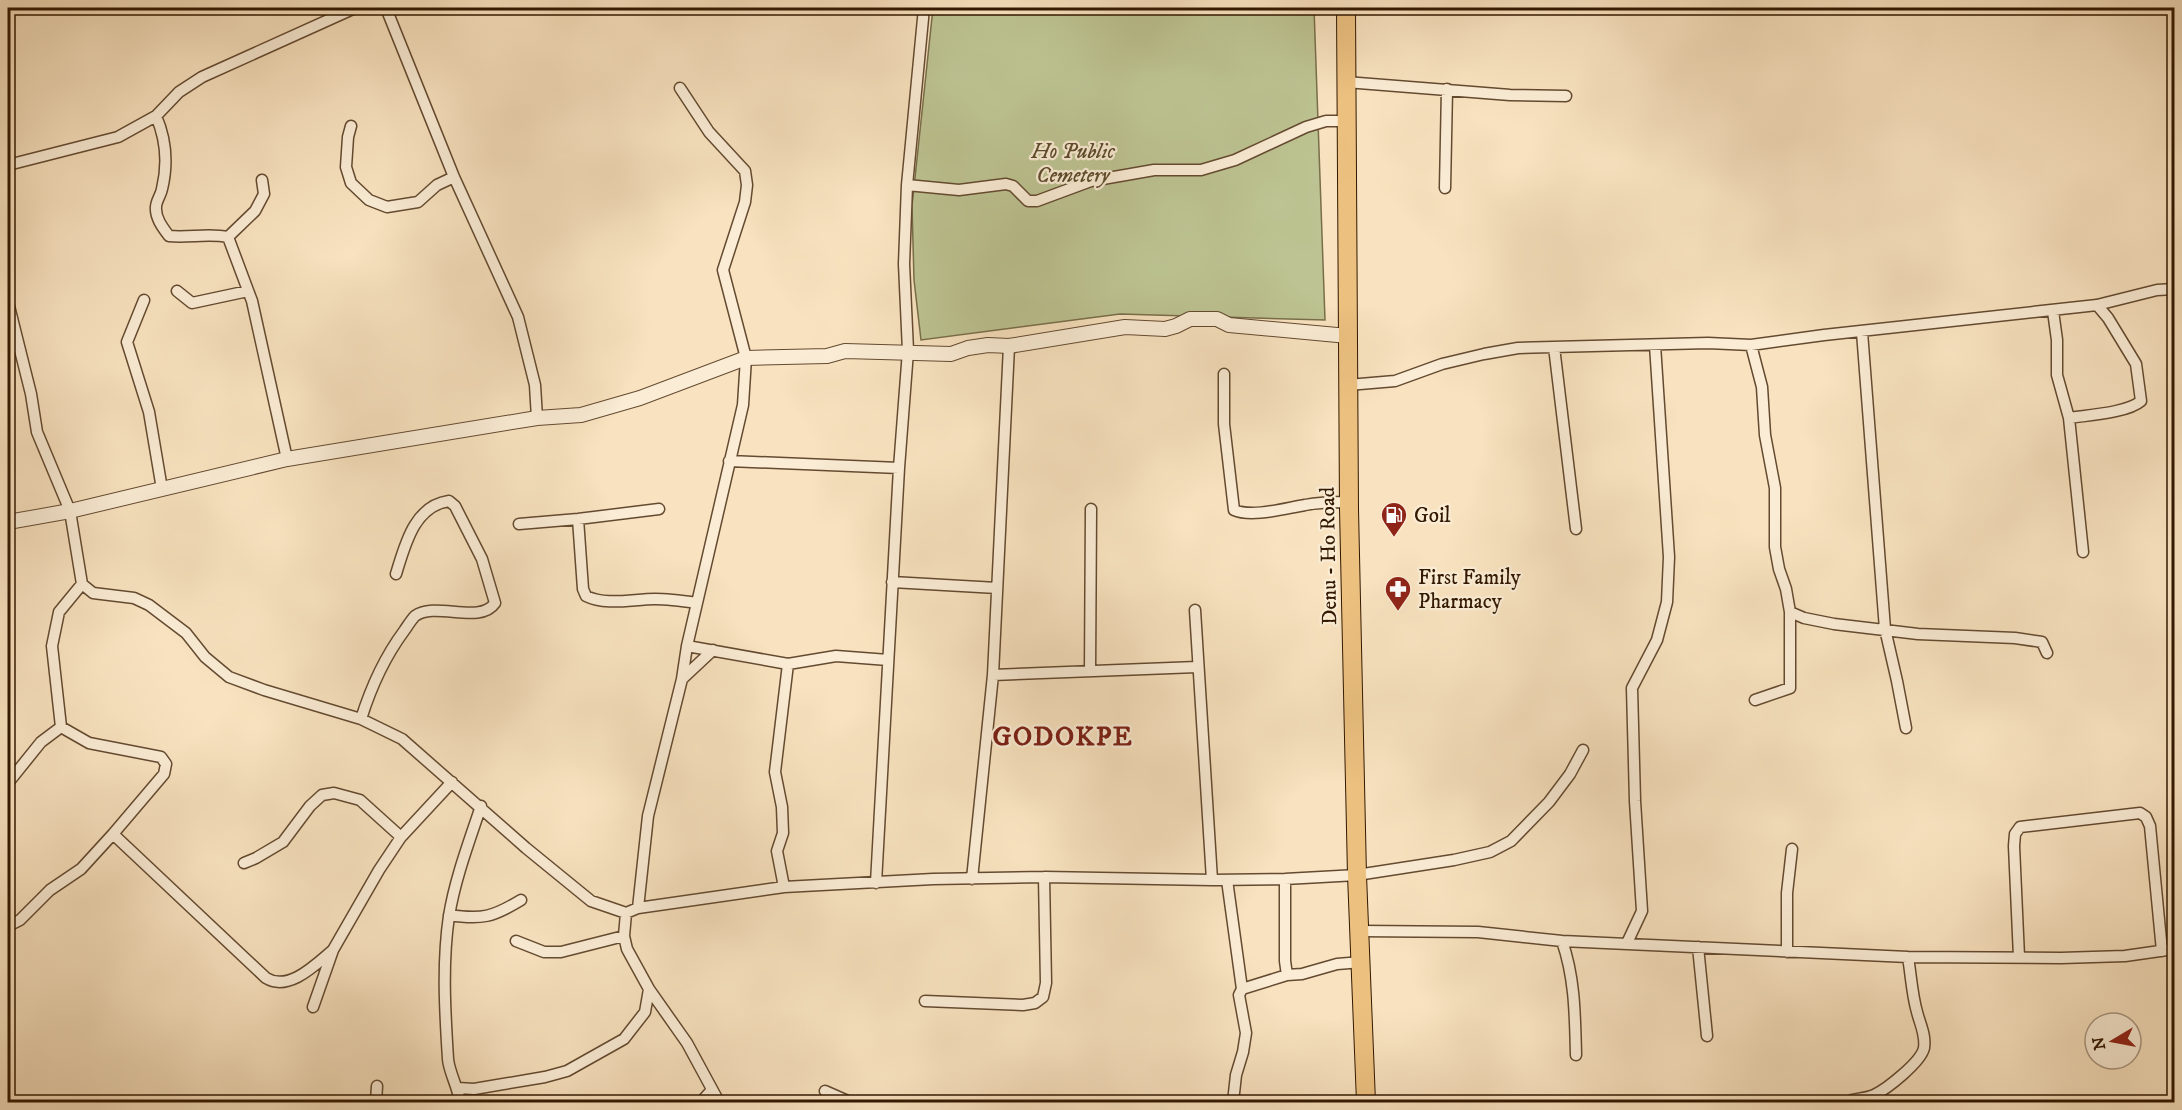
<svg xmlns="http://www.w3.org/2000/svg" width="2182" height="1110" viewBox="0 0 2182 1110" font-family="'IM FELL DW Pica',serif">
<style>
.green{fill:#bdc392;stroke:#786e4a;stroke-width:1.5}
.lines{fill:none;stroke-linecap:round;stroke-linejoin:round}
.minor-casing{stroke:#644a30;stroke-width:13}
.tertiary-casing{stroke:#644a30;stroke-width:16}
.primary-casing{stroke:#321801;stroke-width:20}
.minor{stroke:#faecd5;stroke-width:10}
.tertiary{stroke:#faecd5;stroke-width:14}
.primary{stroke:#ecc180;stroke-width:18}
.labels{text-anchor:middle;stroke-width:4.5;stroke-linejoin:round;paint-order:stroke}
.park-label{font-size:21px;font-style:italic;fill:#5c4b2c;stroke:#faecd5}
.poi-label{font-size:21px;fill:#321801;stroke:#faecd5;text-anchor:start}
.street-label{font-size:21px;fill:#321801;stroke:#faecd5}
.district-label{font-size:27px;font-weight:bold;letter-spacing:1.5px;fill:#7a1f14;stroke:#faecd5}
</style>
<rect width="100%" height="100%" fill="#f8e2bf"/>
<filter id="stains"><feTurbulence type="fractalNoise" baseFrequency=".00333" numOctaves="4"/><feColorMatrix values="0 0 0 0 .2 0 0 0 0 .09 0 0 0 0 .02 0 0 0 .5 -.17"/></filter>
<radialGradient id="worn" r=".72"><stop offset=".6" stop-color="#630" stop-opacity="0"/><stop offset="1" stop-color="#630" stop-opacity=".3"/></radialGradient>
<path class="green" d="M933 8H1314L1325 320 1120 314 921 340 914 280 912 206Z"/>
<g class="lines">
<g class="minor-casing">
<path id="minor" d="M386 8 454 177 518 317 535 385 537 418
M1346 82 1510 95 1566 96
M156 116 179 92 202 77 355 8
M351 126 348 137 346 167 351 183 369 200 387 207 418 202 437 185 454 177
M8 165 118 137 156 116C166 139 168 164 162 189 161 195 156 201 156 207 155 218 163 228 169 236 189 238 208 233 228 237
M907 185 959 190 1006 184 1013 186 1028 201H1037L1091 181 1154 170H1201L1235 160 1306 127 1326 121H1346
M1445 188 1447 89
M228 237 252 301 287 459
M228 237 255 211 264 194 262 180
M177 291 192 303 248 291
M144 300 127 342 149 412 162 489
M8 302 31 394 37 432 70 511 82 584 93 593 134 598 149 605 186 633 205 657 229 677 264 690 361 719 402 739 526 848 591 901 626 913 638 908 784 887 933 879 1044 877 1212 880 1285 879 1357 875 1454 860 1490 852 1511 841 1549 802 1570 774 1583 750
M2053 311 2057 340V375L2069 418 2083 552
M1862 332 1885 629 1897 681 1906 728
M1751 345 1762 387 1765 435 1775 488V547L1779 569 1786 589 1790 612 1804 618 1834 624 1918 634 2015 638 2042 642 2047 653
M1554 347 1576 529
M1224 374V424L1234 510C1252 518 1286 508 1305 505 1320 502 1334 502 1349 502
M1348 385 1395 381 1442 364 1484 354 1518 348 1708 343 1751 345 1824 335 2097 305 2157 290 2174 289
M2069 418C2088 415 2127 413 2141 401L2136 364 2108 318 2097 305
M729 461 899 468
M578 519 583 589 586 596C606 606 633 599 655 599 669 599 683 601 697 603
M519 524 578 519 659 509
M892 582 997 588
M1195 610 1212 880
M687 646 788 664
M1090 671 1091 509
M993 675 1197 667
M682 679 713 650
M1755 700 1790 688V612
M361 719C371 687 384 658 404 631 407 627 411 620 415 616 435 601 480 625 495 603L482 559 455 506 449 501C414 506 405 545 396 574
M61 727 52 646 59 612 82 584
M8 783 41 742 61 727 89 743 161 757 166 764 164 774 113 834 266 978C289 992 315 965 333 950
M244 863 256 858 283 842 310 806 322 795 334 793 360 800 401 837
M972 879 993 675 1009 346
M1285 879V961L1287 975
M1227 880 1242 989
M876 883 899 468 908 351 904 264 907 185 924 8
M784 887 777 851 783 833 782 807 775 772 788 664 836 656 888 660
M638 908 648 816 682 679 687 646 743 405 746 358 723 270 745 202 747 185 745 171 709 132 680 88
M449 915C482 920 493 917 521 900
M8 926 20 920 50 890 81 869 113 834
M1360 931 1478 932 1562 941 1908 957 2061 958 2125 956 2174 949
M516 941 544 952H561L624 936
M1562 941C1575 978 1575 1016 1576 1055
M1627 943 1642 911 1635 801 1632 688 1657 640 1667 602 1669 557 1655 345
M1698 947 1707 1036
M1787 952V893L1792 849
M2019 957 2014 846 2015 834 2020 827 2140 813 2146 817 2150 826 2162 951
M649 989 687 1043 719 1102
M925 1001 1023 1005 1035 1003 1043 997 1046 983 1044 877
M313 1007 333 950 379 870 401 837 452 782
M458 1088 474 1089 545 1077 567 1071 624 1039 645 1012 649 989 627 949 624 936 626 913
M825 1091 850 1102
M376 1102 377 1086
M460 1102C458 1087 449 1072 448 1059 445 1012 442 963 449 916 455 879 469 842 481 806
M701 1102 712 1090
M1233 1102 1236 1075 1243 1052 1246 1033 1239 995 1242 989 1287 975 1302 974 1337 964 1362 962
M1847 1102C1855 1098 1865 1099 1874 1095 1887 1089 1921 1062 1924 1048 1926 1035 1920 1024 1917 1012 1912 995 1911 975 1908 957"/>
</g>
<g class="tertiary-casing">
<path id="tertiary" d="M8 522 70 511 287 459 537 418 581 415 640 398 746 358 827 356 845 351 951 354 968 348 988 345 1009 346 1125 327 1165 329 1176 326 1190 319H1217L1229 325 1348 336"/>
</g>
<g class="primary-casing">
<path id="primary" d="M1346 8 1349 509 1357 875 1366 1102"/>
</g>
<use href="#minor" class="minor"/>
<use href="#tertiary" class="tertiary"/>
<use href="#primary" class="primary"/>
</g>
<defs>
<g id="fuel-pin" transform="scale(1.35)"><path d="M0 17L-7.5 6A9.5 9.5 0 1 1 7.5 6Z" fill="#8f2418" stroke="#faecd5"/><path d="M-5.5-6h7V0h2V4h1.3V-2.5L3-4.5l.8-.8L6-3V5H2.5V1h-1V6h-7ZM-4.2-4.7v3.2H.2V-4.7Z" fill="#fff"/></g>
<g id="pharmacy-pin" transform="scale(1.35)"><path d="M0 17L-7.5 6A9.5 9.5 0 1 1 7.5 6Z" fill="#8f2418" stroke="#faecd5"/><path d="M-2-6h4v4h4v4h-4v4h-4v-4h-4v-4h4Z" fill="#fff"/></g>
</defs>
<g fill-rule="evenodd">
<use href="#fuel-pin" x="1394" y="515"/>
<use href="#pharmacy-pin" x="1398" y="589"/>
</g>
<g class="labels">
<g class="park-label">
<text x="1073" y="158">Ho Public<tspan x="1073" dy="24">Cemetery</tspan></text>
</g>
<g class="poi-label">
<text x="1414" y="522">Goil</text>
<text x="1418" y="584">First Family<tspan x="1418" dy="24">Pharmacy</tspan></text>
</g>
<g class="street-label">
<text transform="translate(1328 556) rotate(-91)" y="7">Denu - Ho Road</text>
</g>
<g class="district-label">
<text x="1063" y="745">GODOKPE</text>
</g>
</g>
<rect width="2182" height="1110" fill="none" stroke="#f8e2bf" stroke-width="30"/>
<rect x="9" y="9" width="2164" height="1092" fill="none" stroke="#321801" stroke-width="3"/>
<rect x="15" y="15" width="2152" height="1080" fill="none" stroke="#321801" stroke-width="1.5"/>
<g transform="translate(2113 1041) rotate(260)"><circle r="28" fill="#faecd5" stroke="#aa9780" stroke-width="1.5"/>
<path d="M0-4.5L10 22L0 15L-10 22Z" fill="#8f2418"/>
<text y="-9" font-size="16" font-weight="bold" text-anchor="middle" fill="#321801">N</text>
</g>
<rect width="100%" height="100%" filter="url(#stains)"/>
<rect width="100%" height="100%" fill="url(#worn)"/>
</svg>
